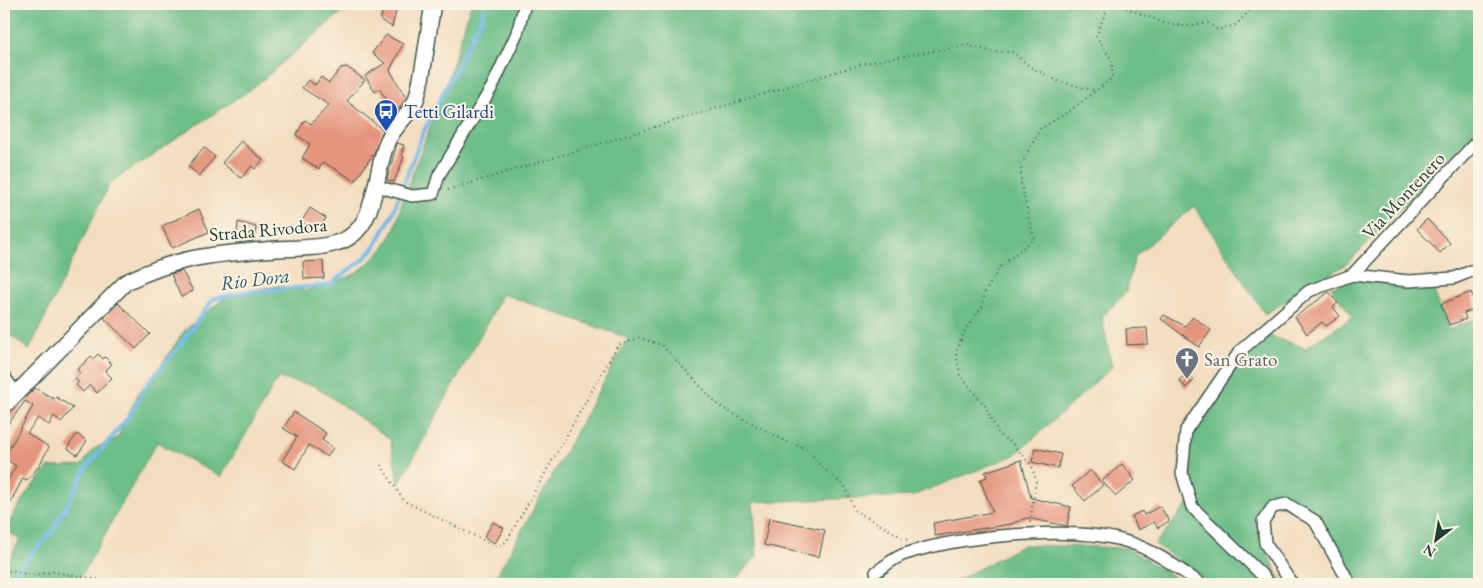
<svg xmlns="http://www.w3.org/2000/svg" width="1483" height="588" viewBox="0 0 1483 588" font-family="'EB Garamond',serif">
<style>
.forest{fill:#6ebe8a;stroke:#467e5f}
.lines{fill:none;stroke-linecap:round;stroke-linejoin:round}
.stream{stroke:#71bae9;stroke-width:4}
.building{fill:#e5957e}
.street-casing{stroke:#3f5549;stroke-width:14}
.secondary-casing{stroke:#3f5549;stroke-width:18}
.path{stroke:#3f5549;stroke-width:2;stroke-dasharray:1 4;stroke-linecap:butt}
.street{stroke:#fff;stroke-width:11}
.secondary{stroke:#fff;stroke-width:15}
.labels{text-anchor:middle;stroke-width:4;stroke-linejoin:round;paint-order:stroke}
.transit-label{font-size:19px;fill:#164399;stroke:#fcf5e5;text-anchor:start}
.street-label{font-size:19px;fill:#1f3d34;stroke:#fcf5e5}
.worship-label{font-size:19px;fill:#5b616d;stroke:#fcf5e5;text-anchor:start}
.water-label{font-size:20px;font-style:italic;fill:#345c61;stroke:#fcf5e5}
</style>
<rect width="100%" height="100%" fill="#fcf5e5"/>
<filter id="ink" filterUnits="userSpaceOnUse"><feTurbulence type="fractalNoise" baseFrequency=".02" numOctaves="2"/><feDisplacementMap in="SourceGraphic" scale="10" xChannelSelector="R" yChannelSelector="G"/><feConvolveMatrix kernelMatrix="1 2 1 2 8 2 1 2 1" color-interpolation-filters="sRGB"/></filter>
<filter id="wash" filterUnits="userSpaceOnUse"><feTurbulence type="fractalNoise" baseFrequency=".0096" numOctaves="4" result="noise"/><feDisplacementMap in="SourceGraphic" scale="20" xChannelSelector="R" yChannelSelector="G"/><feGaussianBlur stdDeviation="1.12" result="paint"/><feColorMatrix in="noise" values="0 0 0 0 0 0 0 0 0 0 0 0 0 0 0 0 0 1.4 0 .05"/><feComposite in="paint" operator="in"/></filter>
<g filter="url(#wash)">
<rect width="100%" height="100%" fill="#f2ddbf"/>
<path class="forest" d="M4 4H351L254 87 110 183 29 350 4 330Z
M471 4H1479V127L1348 263 1265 314 1194 206 1135 256 1126 292 1102 317 1112 367 1015 455 912 496 753 502 757 556 731 584H492L628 338 503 294 399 484 390 439 315 386 278 378 221 477 157 442 80 578 4 576V570L20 540 5 529 26 494 49 467 81 466 94 449 118 437 139 392 152 378 185 330 223 299 240 292 278 286 306 291 351 276 363 268 382 250 394 231 403 199 449 77Z
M1352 279 1432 286 1449 330 1479 317V584H1358L1319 517 1271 503 1262 542 1283 584H1211L1155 544 1196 494 1188 472 1190 433 1243 353 1267 335 1305 348 1353 317 1331 287Z
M1023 545 1127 548 1185 584H937L958 580Z"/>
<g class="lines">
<path class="stream" d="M4 584 52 532 87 467 130 415 148 383 178 348 213 299 247 292 329 285 364 259 374 248 392 215 423 133 482 17 484 4"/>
</g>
<g id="blocks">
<path class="building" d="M385 4H398L392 27 380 20Z
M386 35 403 44 390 70 406 98 399 109 391 105 379 89 375 92 365 76 385 63 372 53Z
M347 67 365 80 347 101 383 130 374 153 355 181 323 162 319 169 302 158 310 144 296 135 305 120 311 124 329 105 302 88 308 80 315 85 321 77 329 83 341 68Z
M241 141 263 160 255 169 252 166 241 178 222 163Z
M397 143 404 145 401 155 404 157 394 182 387 180Z
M204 147 215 157 199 176 188 166Z
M310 208 326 218 320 228 316 225 314 229 301 222Z
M199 209 209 232 172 248 162 226Z
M1427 219 1450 243 1440 253 1417 229Z
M238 222 256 227 254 241 236 243Z
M323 261 324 278 304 279 303 262Z
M182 271 193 291 181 297 171 274Z
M1329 292 1338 303 1333 307 1340 316 1326 326 1322 322 1307 334 1295 317Z
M1471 292 1477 308 1464 313 1466 319 1449 325 1441 304Z
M118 303 150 334 136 349 104 318Z
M1164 315 1185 326 1193 317 1211 330 1199 347 1161 319Z
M1147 328 1148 344 1127 345 1126 329Z
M98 354 103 359 105 357 112 364 105 371 112 378 97 393 90 385 83 392 76 385 79 382 75 379 80 373 77 370 91 356 93 359Z
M1188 373 1194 380 1186 388 1179 380Z
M35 388 54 399 56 397 73 408 61 422 54 416 49 425 38 418 27 433 49 447 39 466 27 480 23 478 4 515V480L7 482 16 466 4 458 33 406 25 401 4 430V417Z
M294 412 326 433 322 440 333 448 327 457 309 445 295 469 282 461 297 437 283 428Z
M77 434 87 441 77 455 67 448Z
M1035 448 1061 454 1058 468 1032 462Z
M1021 460 1031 498 1071 507 1067 526 1027 518 1011 524 935 536 933 523 993 512 980 480 987 477 985 472Z
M1122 464 1135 480 1116 496 1102 481Z
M1090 470 1103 485 1085 501 1072 486Z
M1160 506 1169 521 1158 528 1154 522 1138 530 1132 516 1142 511 1144 515Z
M769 518 825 530 819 557 764 545Z
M493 522 504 528 495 543 484 537Z"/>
</g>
</g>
<g filter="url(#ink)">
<use href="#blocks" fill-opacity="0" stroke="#3f5549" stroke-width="1"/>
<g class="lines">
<g class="street-casing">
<path id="street" d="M376 186 412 196 433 194 439 175 492 87 517 33 525 4
M1352 275 1479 139
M4 376 15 392
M876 572C885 566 895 557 905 554 960 536 1066 526 1121 540 1150 547 1177 567 1201 584
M1269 584 1263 576 1192 507 1182 473 1186 430 1240 351 1309 291 1352 275 1409 281 1454 278 1479 268
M1292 584 1265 543 1263 521 1273 507 1287 504 1315 521 1350 584"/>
</g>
<g class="secondary-casing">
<path id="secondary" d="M4 406 126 282C181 255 217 254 276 249 296 248 317 249 336 243 379 232 373 173 388 140 396 123 414 112 418 93 425 64 428 33 433 4"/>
</g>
<path class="path" d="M448 190 865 63 967 45 993 52H1012L1032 68 1058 81 1096 91
M381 465 404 501 497 547 506 542 618 345 639 338 662 345 719 406 787 442 809 450 819 464 846 488 854 510 907 540
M1030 522 1036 481 1032 466 1012 443 999 435 986 407 960 375 956 352 965 330 982 307 985 292 1000 267 1034 239 1021 183V165L1040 129 1071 110 1112 78V60L1096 36 1108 7H1124L1164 23 1185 26 1208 23 1218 30 1236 25 1250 10 1263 4
M4 573 12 570 29 575 53 572 97 579 98 584
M856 584 866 578"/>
<use href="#street" class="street"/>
<use href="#secondary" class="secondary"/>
</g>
</g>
<defs>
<g id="bus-pin" transform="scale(1.25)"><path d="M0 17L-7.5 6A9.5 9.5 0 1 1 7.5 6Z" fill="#1a4fb4" stroke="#fcf5e5"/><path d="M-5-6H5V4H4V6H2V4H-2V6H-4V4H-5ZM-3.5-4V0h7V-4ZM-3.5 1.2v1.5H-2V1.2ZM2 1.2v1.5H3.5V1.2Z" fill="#fff"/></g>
<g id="church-pin" transform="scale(1.25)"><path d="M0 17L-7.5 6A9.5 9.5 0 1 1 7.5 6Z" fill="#6b7280" stroke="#fcf5e5"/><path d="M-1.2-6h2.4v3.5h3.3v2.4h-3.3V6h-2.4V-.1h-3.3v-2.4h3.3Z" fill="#fff"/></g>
</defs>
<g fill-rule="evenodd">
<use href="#bus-pin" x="386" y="111"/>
<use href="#church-pin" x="1187" y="359"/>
</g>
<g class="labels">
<g class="transit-label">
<text x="404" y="118">Tetti Gilardi</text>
</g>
<g class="street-label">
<text transform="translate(1403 195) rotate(-47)" y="7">Via Montenero</text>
<text transform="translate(268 229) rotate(-5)" y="7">Strada Rivodora</text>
</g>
<g class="worship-label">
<text x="1204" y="366">San Grato</text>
</g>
<g class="water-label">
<text transform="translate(255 279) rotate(-7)" y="7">Rio Dora</text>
</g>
</g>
<rect width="1483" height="588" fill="none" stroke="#fcf5e5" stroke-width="20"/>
<g transform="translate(1436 540) rotate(211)" stroke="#fcf5e5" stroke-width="4" paint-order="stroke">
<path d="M0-4L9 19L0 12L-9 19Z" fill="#1f3d34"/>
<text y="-8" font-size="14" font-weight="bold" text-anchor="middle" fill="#1f3d34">N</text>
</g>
</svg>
